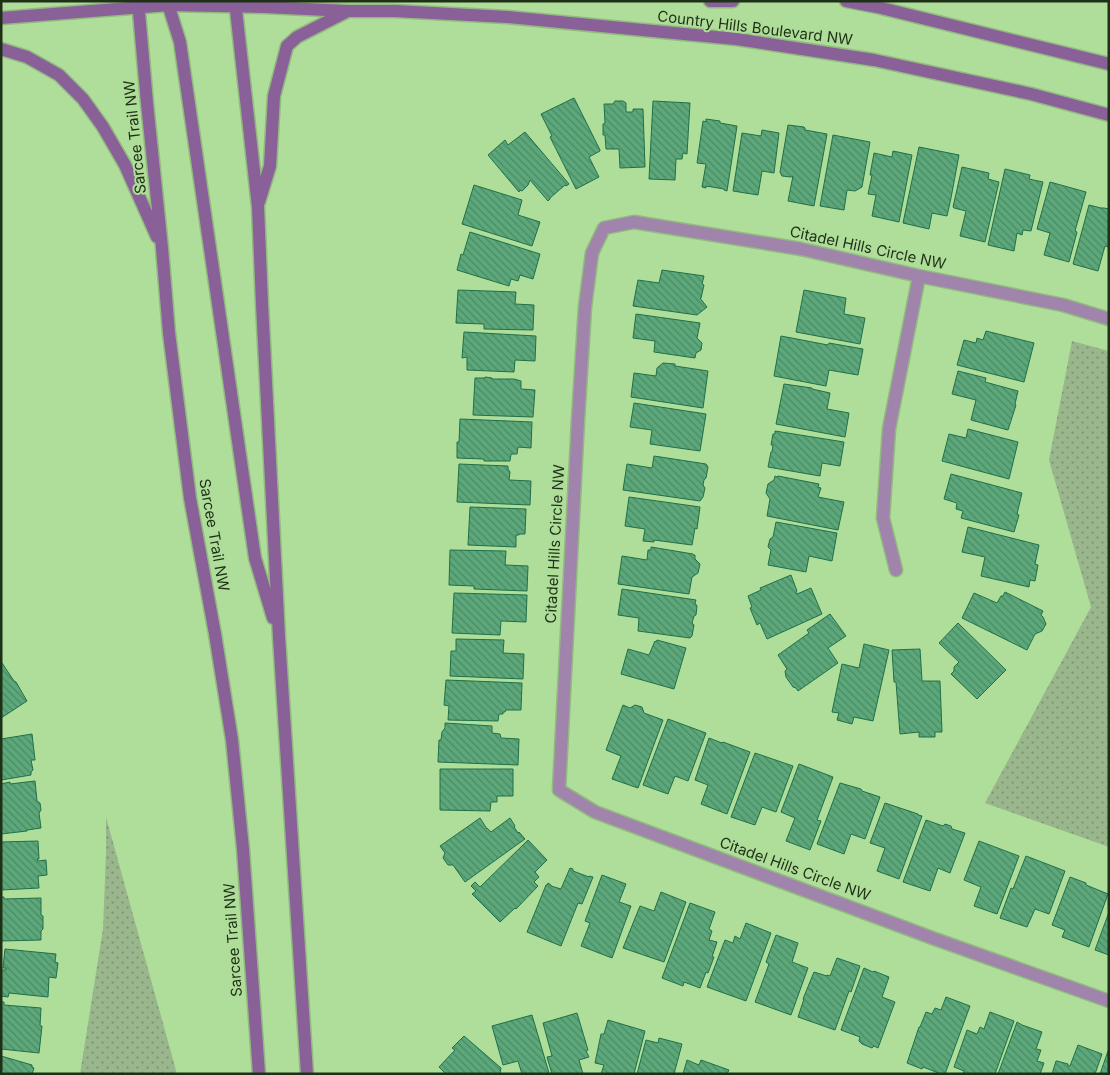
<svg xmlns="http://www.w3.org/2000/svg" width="1110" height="1075" viewBox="0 0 1110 1075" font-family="Inter,sans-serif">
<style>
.park{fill:url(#park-dots)}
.building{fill:url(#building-back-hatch);stroke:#207047}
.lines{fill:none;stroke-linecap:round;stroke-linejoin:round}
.minor-casing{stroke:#92ba80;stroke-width:15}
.secondary-casing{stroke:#92ba80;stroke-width:15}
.minor{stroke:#a084ab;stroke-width:12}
.secondary{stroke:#896098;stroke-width:12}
.labels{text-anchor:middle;stroke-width:4;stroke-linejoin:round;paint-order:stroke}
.street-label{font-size:15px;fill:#1e3016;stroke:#afdd9a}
</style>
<defs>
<pattern id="park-dots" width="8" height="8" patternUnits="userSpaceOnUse" patternTransform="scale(1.25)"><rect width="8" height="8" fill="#99b68c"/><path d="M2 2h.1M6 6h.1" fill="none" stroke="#7c9471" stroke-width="1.8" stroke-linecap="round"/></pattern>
<pattern id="building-back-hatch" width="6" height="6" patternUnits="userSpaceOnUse" patternTransform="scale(1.25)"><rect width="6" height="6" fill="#5ca87b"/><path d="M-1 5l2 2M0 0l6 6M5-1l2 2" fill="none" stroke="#4b8964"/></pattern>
</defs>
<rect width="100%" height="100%" fill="#afdd9a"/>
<path class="park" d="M1072 341 1109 351V847L985 803 1091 607 1049 460Z
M106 817 177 1074H80L103 929 106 853Z"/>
<path class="building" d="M574 98 600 150V151L589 157 599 177 576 189 550 137 552 136 541 114Z
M615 101H623L626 103V112H633V109H643L645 167 620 168 619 149H606L605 135H603V124L605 123 604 104H613Z
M653 101 690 103 687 154 683 153 682 159H676L675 180 649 179Z
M706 119 720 121V123L737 126 727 191 724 190V189L706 186V188L702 187 706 164 697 163 703 121 706 122Z
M788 125 804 127 805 128V130L827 134 814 206 788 201 793 176 791 177 782 176 780 172Z
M762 130 779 133 774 173 762 171 758 195 733 191 742 133 761 136Z
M525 132 569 184 566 186 565 185 550 198V199L548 201 530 180 528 185 522 191 520 190 519 192 488 155 505 140 508 145Z
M833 135 870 142 862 187 855 191 847 190 844 210 820 206Z
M919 147 959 155 951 198 947 216 932 213 929 229 903 223Z
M893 151 912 155 899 222 872 216 876 195 868 194 872 175H870L874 153 892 157Z
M962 167 989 173 988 179 999 182 985 242 960 236 966 211 954 208 953 207Z
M1005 169 1030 175 1029 179 1043 182 1031 231 1023 230 1022 235 1017 233 1014 251 988 245Z
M1050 182 1086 192 1075 231 1077 232 1069 262 1044 255 1050 233 1037 229Z
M474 185 522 200 518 215 540 222 532 246 462 224Z
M1089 205 1101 208H1104L1109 209V247L1105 246 1098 271 1073 264Z
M470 232 540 254 533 279 520 275 518 281 511 279 509 286 457 270 461 254 463 255Z
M662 270 704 276 702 284 704 285 701 298H700L707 307 697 315 633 306 638 280 659 283Z
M458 290 516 292 515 304 534 305 533 330 484 329V324L456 323Z
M804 290 846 298 844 314 865 318 860 344 796 332Z
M636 314 700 323 697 338 702 343 701 350 696 353 695 358 654 352 655 341 633 338Z
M986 331 1034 343 1024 382 957 365 964 340 976 343 977 338 983 340Z
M464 332 536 336 535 361 515 360 514 372 467 370V357L462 358Z
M781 336 828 345 829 343 863 349 858 375 829 370 826 386 774 376Z
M663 363 675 364V366L708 371 703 408 631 397 634 373 656 376 657 368Z
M958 371 986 378 985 382 1018 391 1015 404 1016 405 1008 430 971 420 976 400 952 394Z
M485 377 492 378V379H514L521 381V389L535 390 533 417 473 415 475 378H485Z
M784 384 812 388V389L830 393 827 409 849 413 845 437 776 424Z
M634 403 706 414 700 451 650 444 652 430 630 427Z
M460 419 532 422 531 448 518 447 517 454H511L510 461H484V459L457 458V442H459Z
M968 429 1018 442 1009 479 942 461 949 434 966 438Z
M775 431 844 442 840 466 822 463 820 476 768 467 771 452H772L773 445H771L773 434H775Z
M654 456 706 464 708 467 706 478 704 480 703 485 705 488 703 497 700 501 623 490 627 464 652 468Z
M459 464 508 466V469L510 472 509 480 531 481 530 505 457 502Z
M951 474 1022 493 1017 514 1019 515 1014 532 961 518 963 511 956 509 957 503 944 499Z
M775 476 777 477 778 476 819 484 818 487 821 488 818 497 844 502 838 530 767 516 770 499 766 493 768 484 774 480Z
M629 497 700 507 697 529 695 528 692 545 654 540V542L643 541 645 529 625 526Z
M470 507 526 509 525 534H519V535H516V547L468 545Z
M776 522 837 533 832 561 809 556 806 572 768 565 771 550 768 547 770 539 773 537Z
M968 527 1039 545 1035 564 1038 565 1035 581 1030 580 1029 587 981 576 985 557 962 552Z
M651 547 693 554V555H695V559L700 564 698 573 692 577 689 594 618 584 622 556 647 560 648 550H651Z
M450 550 506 551 505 565 528 566 527 591 474 589V586L449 585Z
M791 575 797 591 796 592 797 594 811 588 822 614 767 639 760 623 757 625 750 608 752 607 748 596 761 590 760 588Z
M622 589 696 600 695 603 697 606 696 615 694 616 692 623 694 625 692 636 690 638 638 631 639 618 618 615Z
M1005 592 1043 611 1041 615 1043 617 1046 624 1042 631 1035 634 1027 650 962 618 974 593 997 603 1001 596H1003Z
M454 593 527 595 526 622 501 621 500 635 452 633Z
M830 614 846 636 828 648 838 663 798 691 796 688 793 687 786 677 785 671 787 669 778 655 809 633 807 630Z
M958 623 1006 670 977 699 951 674 954 671V667L959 662 939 643Z
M456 639 504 640 503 653 524 654 523 679 450 676 451 651H456Z
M657 640 686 648 674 689 621 674 628 649 649 655 655 641 656 642Z
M864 644 889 650 873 721 854 717 852 724 837 720 839 713 832 712 842 664 859 668Z
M920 649 922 681H940L942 732H935V737H919V732L900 734 896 682H894L892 650Z
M2 663 14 681 16 682 27 701 1 718V664Z
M446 680 522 683 521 710H506L505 712H503V714H499L498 721 448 720 449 706 444 705Z
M623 705 630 708 635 705 642 707 644 713 663 720 638 788 612 779 621 756 606 750Z
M668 719 706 733 688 781 675 776 668 794 643 785Z
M445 723 492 726V733L500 734 501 738 519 739 518 765 438 762 439 740H441L442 732 445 728Z
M32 734 35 760H31L33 770 31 772V775L1 780V739Z
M709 738 722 743 723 742 750 752 727 814 701 804 708 785 695 780Z
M755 753 793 766 776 812 762 807 755 825 731 817Z
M799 764 833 777 817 820 821 821 810 850 786 841 795 818 781 812Z
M440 769H513V796H497V802H491L490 811 440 810Z
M35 781 37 801 40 803 41 810 39 813 41 828 27 830V831L1 834V784L10 782V784Z
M840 783 861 789 862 791 880 797 865 839 851 834 844 854 817 844Z
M885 803 918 814V815L922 816 899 879 877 871 885 848 870 843Z
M480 818 487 829V828L491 832 510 818 515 826 514 827 518 833 519 832 525 839 465 882 453 865H448L443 858 445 853 440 846Z
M926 820 943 826 945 824 951 826 952 829 965 833 950 873 938 868 930 891 903 882Z
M528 840 547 860 535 872 539 877 534 882 538 886 516 909 515 908 500 922 472 894 476 891 471 886 475 882 480 887Z
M38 841 39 859H37L38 861 46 860 47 875 38 876 39 888 1 890V842Z
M979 841 1019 856 997 914 974 906 981 887 964 880Z
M1026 856 1065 871 1049 914 1035 909 1027 927 1000 918 1011 888 1013 889Z
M570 868 573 869V871L589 877V876L593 877 582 904 578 903 561 946 527 932 546 885H547L548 883 551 885V886L561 889Z
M602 875 626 884 619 902 631 906 612 958 581 946 590 923 585 921Z
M1070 877 1086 883V885L1108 894 1089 947 1062 937 1065 930 1052 925Z
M661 892 686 902 664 962 623 948 640 906 654 911Z
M1 897H4V899L41 898V915L43 916V929L41 931V940L1 941Z
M690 903 715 912 709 929 712 931 709 940 717 942 712 957H714L708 973 706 972 700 988 684 982 683 986 662 978Z
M1109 912V955L1095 950Z
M746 923 771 933 746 1001 707 987 725 940 733 943 735 936 740 939Z
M776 935 798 943 792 962 808 968 791 1015 755 1002 769 964 766 962Z
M5 949 56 954 55 962 58 963 56 978 49 977 48 997 9 993 8 997 1 996V970H6V968H3Z
M837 958 860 966 851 992 849 991 835 1030 798 1017 804 999H803L814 972 827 976V975L830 976Z
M864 968 873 972 874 971 889 977 882 997 895 1002 878 1048 874 1046 872 1048 862 1044 859 1041 860 1037 841 1030Z
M946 997 970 1006 945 1074H941L923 1067 922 1069 907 1063 919 1027H920L926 1012 932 1014 935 1008 941 1010Z
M1 1002H4V1005L41 1008 40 1026H42L39 1053 1 1049 2 1036H1Z
M990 1012 1014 1021 995 1074H963L964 1071 954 1067 967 1030 977 1034 980 1027 984 1029Z
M577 1013 588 1050 586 1051 589 1057 579 1060 583 1074H552L547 1057 552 1056 543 1023Z
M532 1015 549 1073 546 1074H522L518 1061 503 1065 492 1026Z
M608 1020 645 1031 634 1074H601L604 1065 595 1063 601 1034H604Z
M1017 1022 1022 1025 1042 1032 1036 1049 1041 1050 1037 1061 1044 1063 1040 1074H998Z
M464 1036 501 1068 500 1074H446L439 1067 455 1050 452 1048Z
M659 1038 682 1044 674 1074H637L646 1040 658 1043Z
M1078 1045 1102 1054 1095 1074H1052L1056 1061H1057L1068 1064V1066H1070Z
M1108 1051 1109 1074H1100Z
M1 1056 32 1065V1067L34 1068 32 1074H1Z
M687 1060 699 1065 701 1060 729 1070 727 1074H683Z"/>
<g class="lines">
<g class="minor-casing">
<path id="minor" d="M1109 319 1063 305 919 276 801 249 634 222 604 228 592 253 585 307 578 420 559 790 595 812 935 939 1109 1001
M896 570 883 518 889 429 919 276"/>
</g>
<g class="secondary-casing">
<path id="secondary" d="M138 1 147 103 162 248 169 333 190 498 215 634 232 740 243 849 259 1074
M167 1 180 42 255 558 273 618
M235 1 258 207 262 304 279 637 307 1074
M710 1H733
M846 1 877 7 1109 64
M1 18 169 5 265 7 347 11H395L507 17 736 39 874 60 1031 94 1109 115
M1 49 27 57 59 75 83 99 103 127 125 165 157 237
M259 202 270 166 274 96 287 46 297 37 346 12"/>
</g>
<use href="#minor" class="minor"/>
<use href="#secondary" class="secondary"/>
</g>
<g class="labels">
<g class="street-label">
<text transform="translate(755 28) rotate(7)" y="5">Country Hills Boulevard NW</text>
<text transform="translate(135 137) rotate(-96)" y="5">Sarcee Trail NW</text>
<text transform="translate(868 248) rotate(12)" y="5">Citadel Hills Circle NW</text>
<text transform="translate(214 535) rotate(80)" y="5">Sarcee Trail NW</text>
<text transform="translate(555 544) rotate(-87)" y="5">Citadel Hills Circle NW</text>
<text transform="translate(795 869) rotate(20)" y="5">Citadel Hills Circle NW</text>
<text transform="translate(233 940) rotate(-94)" y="5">Sarcee Trail NW</text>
</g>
</g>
<rect width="1110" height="1075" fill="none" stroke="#1e3016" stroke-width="5"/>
</svg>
